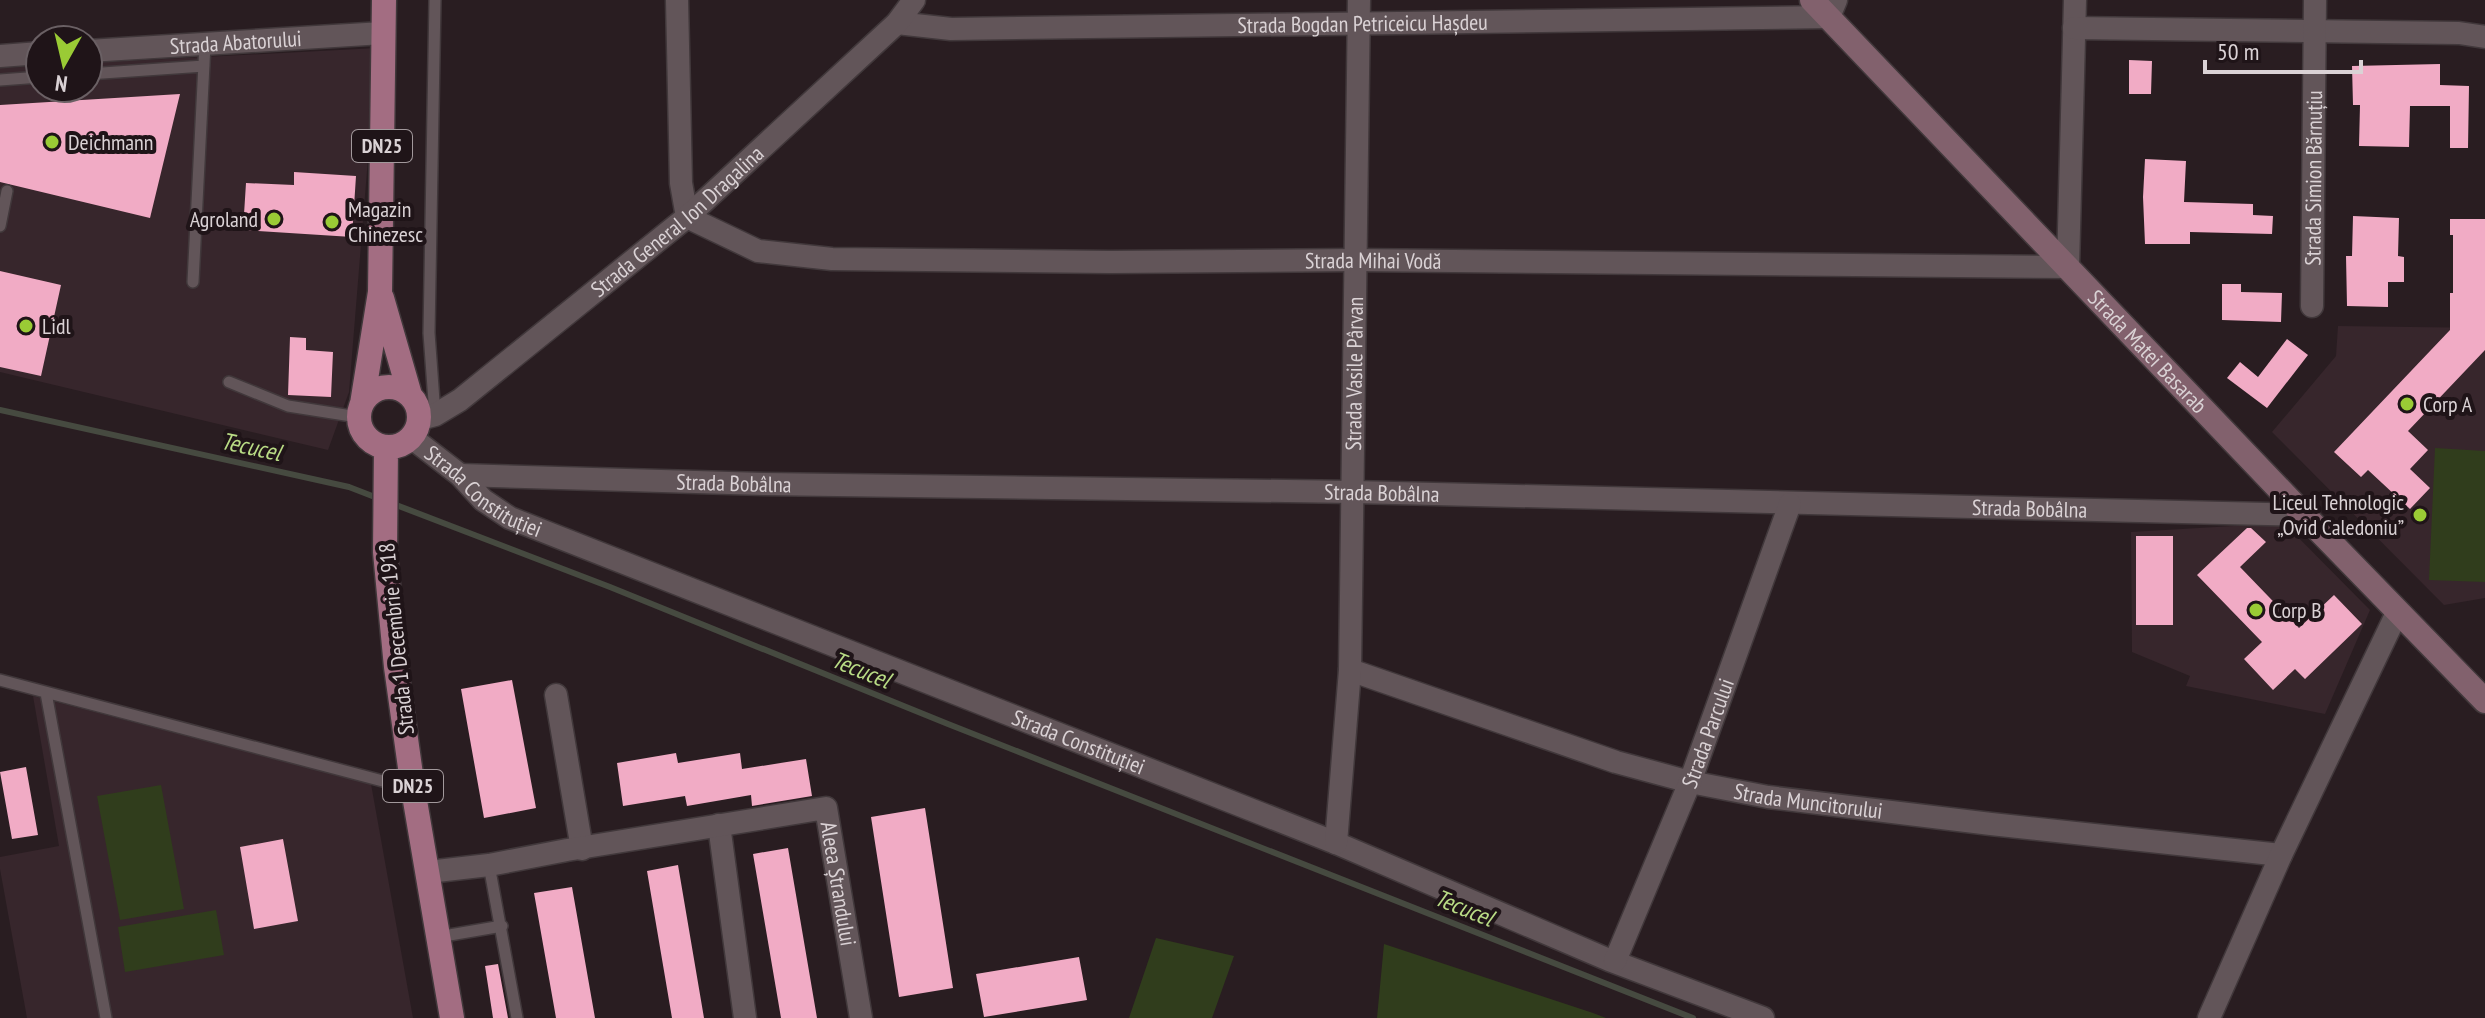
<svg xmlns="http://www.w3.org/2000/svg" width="2485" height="1018" viewBox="0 0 2485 1018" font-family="'PT Sans Narrow',sans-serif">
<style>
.built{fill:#37262c}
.green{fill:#303d1c}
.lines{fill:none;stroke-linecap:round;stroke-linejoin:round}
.stream{stroke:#464a40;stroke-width:6}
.building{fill:#f1abc5}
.lane-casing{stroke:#41383b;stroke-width:14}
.street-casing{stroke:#41383b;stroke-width:25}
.secondary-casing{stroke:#41383b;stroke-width:27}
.primary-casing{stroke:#41383b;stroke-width:27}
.lane{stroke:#625559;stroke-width:11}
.street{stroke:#625559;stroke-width:22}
.secondary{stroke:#82616d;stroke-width:24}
.primary{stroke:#a36d82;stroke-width:24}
.poi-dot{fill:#9acb35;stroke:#1f1418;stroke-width:3}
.labels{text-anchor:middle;stroke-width:8;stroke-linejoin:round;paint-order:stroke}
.shield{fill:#1f1418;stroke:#a2999c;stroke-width:2}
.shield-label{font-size:20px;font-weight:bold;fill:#dad2d5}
.street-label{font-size:22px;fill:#dad2d5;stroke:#1f1418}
.poi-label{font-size:22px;fill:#dad2d5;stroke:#1f1418;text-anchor:start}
.water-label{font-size:24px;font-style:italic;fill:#b9dc85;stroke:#1f1418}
</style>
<rect width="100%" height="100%" fill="#291d21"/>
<path class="built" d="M377 48 349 392 328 450 0 372V68L40 66V88H88V63Z
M2338 326 2485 328V598L2444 605 2272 432 2336 356Z
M2284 523 2370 610 2325 714 2186 686 2190 676 2132 652 2131 532Z
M33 696 371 784 413 1018H27L0 869V857L59 846Z"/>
<path class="green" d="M2435 448 2485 451V582L2429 580Z
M161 785 184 909 120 920 97 796Z
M216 910 224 955 125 972 118 927Z
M1156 938 1234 956 1212 1018H1129Z
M1384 944 1593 1013 1606 1018H1377Z"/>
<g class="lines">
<path class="stream" d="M0 410 349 487 380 499
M391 503 610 587 948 724 1693 1018"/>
</g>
<path class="building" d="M2129 60 2152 61 2151 94H2129Z
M2440 64V85L2469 86 2468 148H2450V106H2410L2409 147 2359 146 2360 105H2353L2352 66Z
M180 94 150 218 0 182V105Z
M2145 159 2186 161 2184 202 2253 204V215L2273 216 2272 234 2190 232V244H2145L2143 197Z
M294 172 356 176 352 237 243 230 246 183 294 185Z
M2353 216 2399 218 2398 256 2404 257V282H2388V307L2347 306 2346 256H2352Z
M2450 219H2485V350L2408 431 2428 450 2410 469 2430 488 2410 509 2368 470 2361 477 2334 452 2450 330V293H2453V235H2450Z
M0 271 61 285 41 376 0 367Z
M2222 284H2241V292L2282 293 2281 322 2222 320Z
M290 337 306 338V350L333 352 331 397 288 395Z
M2287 339 2308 355 2267 408 2227 378 2240 362 2258 377Z
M2247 528H2251L2266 542 2240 567 2299 628 2334 595 2362 624 2305 679 2295 669 2273 690 2244 659 2262 642 2197 575Z
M2136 536H2173V625H2136Z
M512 680 536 808 484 818 461 689Z
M676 753 678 763 740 753 742 769 806 759 812 796 752 806 751 795 687 806 685 796 623 806 617 763Z
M26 767 38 835 12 839 0 772Z
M925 808 953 988 899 997 871 817Z
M283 839 298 921 254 929 240 847Z
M788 848 817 1018H781L753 854Z
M678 865 704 1018H672L647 871Z
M572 887 595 1018H556L534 893Z
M1079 957 1087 1000 984 1017 976 974Z
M498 964 508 1018H493L485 966Z"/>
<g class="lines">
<g class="lane-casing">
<path id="lane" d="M88 74 204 66
M0 80 40 77
M0 226 7 191
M193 282 205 44
M229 382 288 406 358 417
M435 415 429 333 435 0
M0 680 413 789
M46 693 106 1018
M489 865 517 1018
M438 937 502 926"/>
</g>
<g class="street-casing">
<g id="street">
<path id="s1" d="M677 0 681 183 687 217 758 251 832 259 1110 262 1356 260 2068 267 2075 0"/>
<path id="s2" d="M897 23 951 29 1829 17 1836 0"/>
<path d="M2074 28 2459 33 2485 37"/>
<path id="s3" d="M88 51 383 33"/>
<path d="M0 56 40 53"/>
<path id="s4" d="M2312 306 2315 0"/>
<path id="s5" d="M420 419 435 415 460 400 687 217 897 23 914 0"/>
<path id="s6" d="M412 438 460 475 483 500 510 518 1336 843 1609 960 1763 1018"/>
<path id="s7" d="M460 475 764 484 1354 492 2304 515"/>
<path id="s8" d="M1350 670 1616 762 1690 782 1768 797 1991 824 2281 855"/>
<path d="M556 695 582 849"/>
<path d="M719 825 745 1018"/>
<path id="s9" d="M1336 843 1350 670 1359 0"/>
<path id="s10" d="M428 872 489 865 567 850 826 808 861 1018"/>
<path id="s11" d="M1615 961 1690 782 1790 504"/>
<path d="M2209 1018 2281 855 2397 613"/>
</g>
</g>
<g class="secondary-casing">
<g id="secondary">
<path id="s12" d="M1812 0 2304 515 2485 701"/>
</g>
</g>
<g class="primary-casing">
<path id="primary" d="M382 298 410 395
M359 417a30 30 0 1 1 60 0a30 30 0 1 1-60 0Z
M362 404 380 292 384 0
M386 448 385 552 396 667 413 789 452 1018"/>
</g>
<use href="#lane" class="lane"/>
<use href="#street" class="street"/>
<use href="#secondary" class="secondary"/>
<use href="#primary" class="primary"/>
</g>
<g class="poi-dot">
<circle cx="52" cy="142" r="8"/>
<circle cx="274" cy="219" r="8"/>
<circle cx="332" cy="222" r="8"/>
<circle cx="26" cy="326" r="8"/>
<circle cx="2407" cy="404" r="8"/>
<circle cx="2420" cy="515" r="8"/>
<circle cx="2256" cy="610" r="8"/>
</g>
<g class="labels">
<g class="shield">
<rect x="352" y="130" width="60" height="32" rx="6"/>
<rect x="383" y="770" width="60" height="32" rx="6"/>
</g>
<g class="shield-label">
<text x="382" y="153">DN25</text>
<text x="413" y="793">DN25</text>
</g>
<g class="street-label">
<text dy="8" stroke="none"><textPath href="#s2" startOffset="466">Strada Bogdan Petriceicu Hașdeu</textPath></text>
<text dy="8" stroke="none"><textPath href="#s3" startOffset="148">Strada Abatorului</textPath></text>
<text dy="8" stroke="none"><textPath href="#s4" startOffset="128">Strada Simion Bărnuțiu</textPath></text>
<text dy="8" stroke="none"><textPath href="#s5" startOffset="326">Strada General Ion Dragalina</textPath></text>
<text dy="8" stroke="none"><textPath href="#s1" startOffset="912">Strada Mihai Vodă</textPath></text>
<text dy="8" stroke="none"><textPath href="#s12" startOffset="486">Strada Matei Basarab</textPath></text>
<text dy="8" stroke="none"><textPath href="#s9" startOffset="470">Strada Vasile Pârvan</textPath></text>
<text dy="8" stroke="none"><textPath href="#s7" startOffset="274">Strada Bobâlna</textPath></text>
<text dy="8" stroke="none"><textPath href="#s6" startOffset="90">Strada Constituției</textPath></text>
<text dy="8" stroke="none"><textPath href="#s7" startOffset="922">Strada Bobâlna</textPath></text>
<text dy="8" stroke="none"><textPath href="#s7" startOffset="1570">Strada Bobâlna</textPath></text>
<text transform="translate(396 639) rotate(-96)" y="8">Strada 1 Decembrie 1918</text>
<text dy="8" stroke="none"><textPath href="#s11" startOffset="246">Strada Parcului</textPath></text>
<text dy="8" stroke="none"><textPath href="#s6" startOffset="738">Strada Constituției</textPath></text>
<text dy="8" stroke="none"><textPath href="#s8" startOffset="478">Strada Muncitorului</textPath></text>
<text dy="8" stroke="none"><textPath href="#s10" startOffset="480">Aleea Ștrandului</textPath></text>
</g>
<g class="poi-label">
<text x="68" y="150">Deichmann</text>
<text x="348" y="217">Magazin<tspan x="348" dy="25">Chinezesc</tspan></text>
<text x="258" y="227" text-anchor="end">Agroland</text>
<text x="42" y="334">Lidl</text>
<text x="2423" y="412">Corp A</text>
<text x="2404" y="510" text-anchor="end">Liceul Tehnologic<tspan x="2404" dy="25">„Ovid Caledoniu”</tspan></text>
<text x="2272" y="618">Corp B</text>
</g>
<g class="water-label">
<text transform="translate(251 447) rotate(12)" y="8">Tecucel</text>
<text transform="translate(861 670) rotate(22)" y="8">Tecucel</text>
<text transform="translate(1464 908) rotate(22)" y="8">Tecucel</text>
</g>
</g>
<g transform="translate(64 64) rotate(188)"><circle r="38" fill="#1f1418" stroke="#6a6064" stroke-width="2"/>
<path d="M0-6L14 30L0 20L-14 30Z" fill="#9acb35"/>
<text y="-12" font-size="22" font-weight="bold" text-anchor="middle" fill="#dad2d5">N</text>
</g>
<path d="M2205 60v12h156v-12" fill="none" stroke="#dad2d5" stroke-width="4"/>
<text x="2217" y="60" font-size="24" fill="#dad2d5" stroke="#1f1418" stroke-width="6" paint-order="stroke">50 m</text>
</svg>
